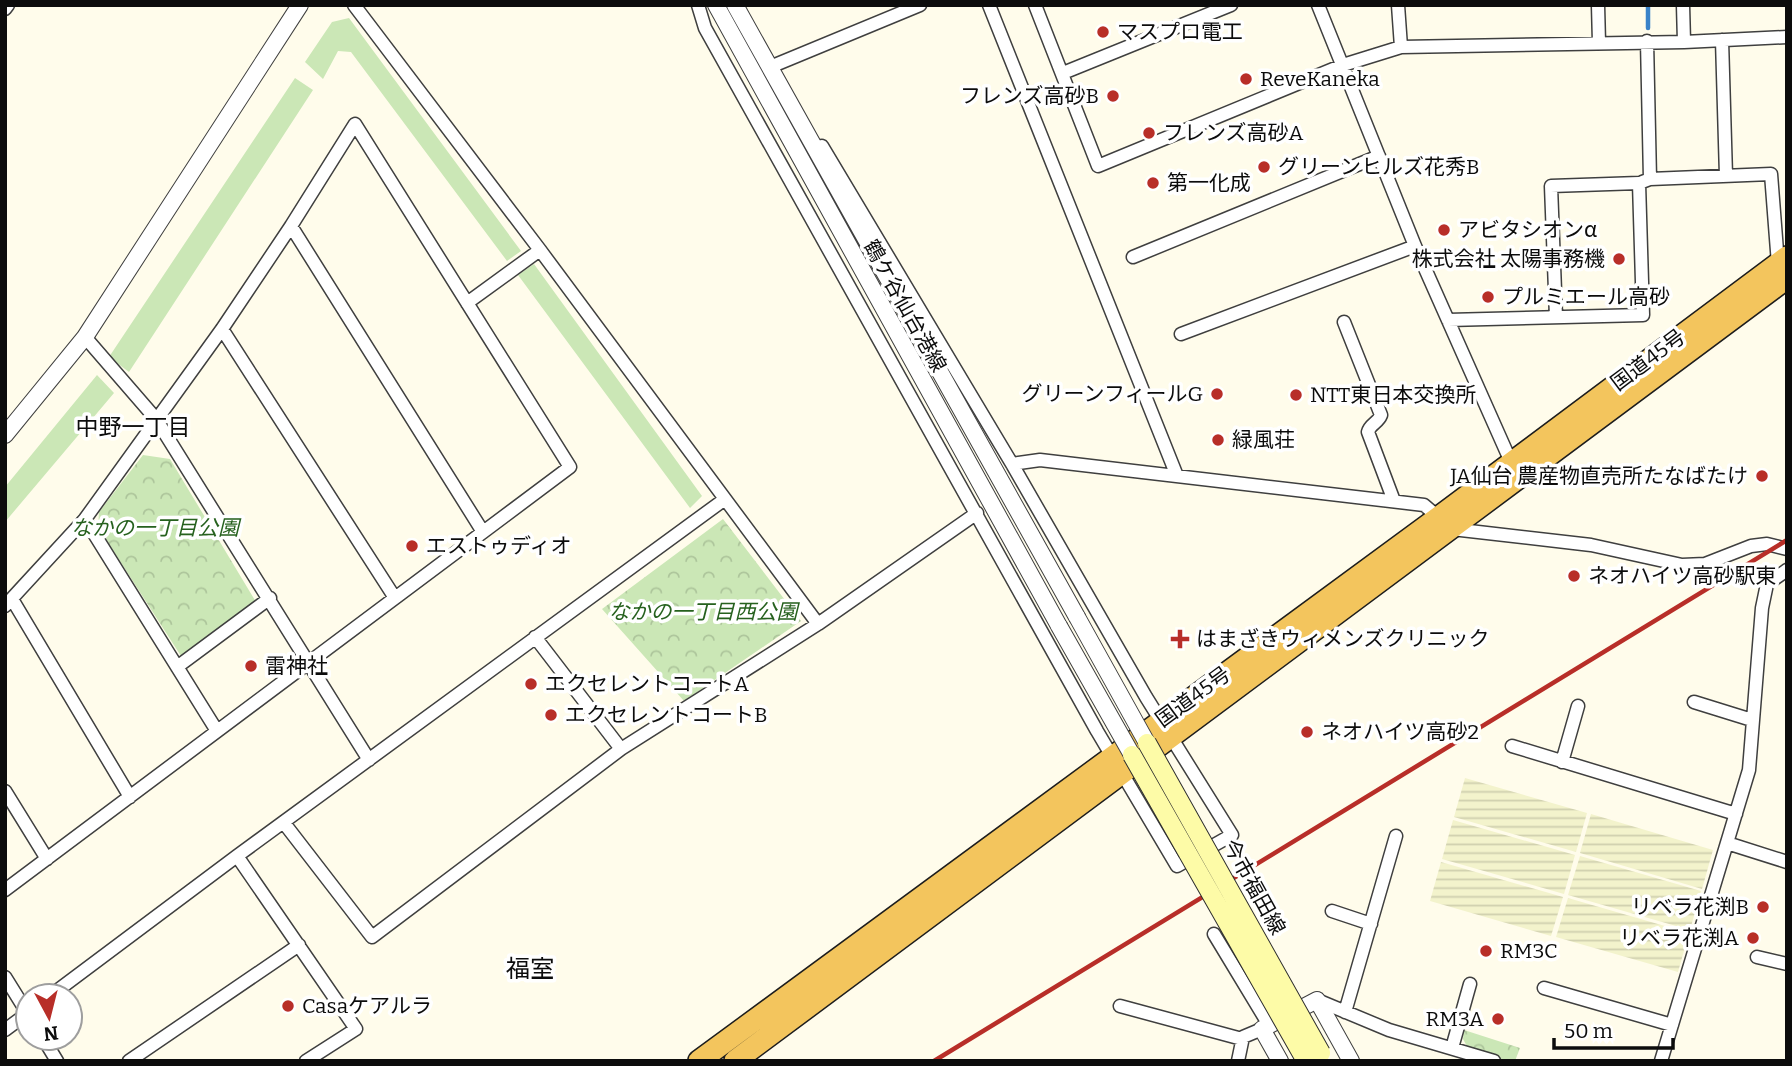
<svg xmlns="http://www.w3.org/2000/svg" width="1792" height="1066" viewBox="0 0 1792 1066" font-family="Bitter,'Noto Sans JP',serif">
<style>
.farmland{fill:url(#farmland-rules)}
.grass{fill:#cbe7b6}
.park{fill:url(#park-crowns)}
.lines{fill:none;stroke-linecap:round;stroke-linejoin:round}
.stream{stroke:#3a83c9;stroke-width:4.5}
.minor-casing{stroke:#3f3f3f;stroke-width:15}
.tertiary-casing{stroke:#3f3f3f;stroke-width:18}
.trunk-casing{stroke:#1d1d1d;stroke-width:24}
.minor{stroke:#fff;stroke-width:12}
.tertiary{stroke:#fff;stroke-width:16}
.trunk{stroke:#f3c55d;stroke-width:21}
.rail{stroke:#b82e28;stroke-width:4.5}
.tertiary-bridge-casing{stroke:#3f3f3f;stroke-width:18;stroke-linecap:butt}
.secondary-bridge-casing{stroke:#2e2e2e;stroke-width:20;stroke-linecap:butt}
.tertiary-bridge{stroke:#fff;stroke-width:16}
.secondary-bridge{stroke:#fdfba7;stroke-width:18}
.poi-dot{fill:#b82e28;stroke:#fff;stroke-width:2.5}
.labels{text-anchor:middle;stroke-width:7;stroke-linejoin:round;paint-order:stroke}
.poi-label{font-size:21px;fill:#0c0c0c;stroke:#fff;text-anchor:start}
.street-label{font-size:21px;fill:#0c0c0c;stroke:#fff}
.park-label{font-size:21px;font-style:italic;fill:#26611e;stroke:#fff}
.neighbourhood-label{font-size:23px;fill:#0c0c0c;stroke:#fff}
.quarter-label{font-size:24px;fill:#0c0c0c;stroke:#fff}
</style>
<defs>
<pattern id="farmland-rules" width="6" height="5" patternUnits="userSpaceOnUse" patternTransform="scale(1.75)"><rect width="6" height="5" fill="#f3f3cc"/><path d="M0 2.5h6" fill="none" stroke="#cfcfae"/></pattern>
<pattern id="park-crowns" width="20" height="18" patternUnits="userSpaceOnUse" patternTransform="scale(1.75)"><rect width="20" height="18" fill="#cbe7b6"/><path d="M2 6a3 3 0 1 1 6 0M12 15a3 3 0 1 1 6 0" fill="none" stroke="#adc59b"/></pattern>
</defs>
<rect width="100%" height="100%" fill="#fffceb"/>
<path class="farmland" d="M1465 778 1587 813 1576 852 1454 817Z
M1591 814 1713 850 1702 889 1580 853Z
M1453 820 1575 855 1564 894 1442 859Z
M1580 856 1701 891 1690 930 1568 895Z
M1441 862 1563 897 1551 936 1430 901Z
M1568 898 1689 933 1678 972 1556 937Z"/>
<path class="grass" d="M349 18 521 251 507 261 351 52 338 51 323 79 305 62 332 22Z
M295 78 313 90 129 372 109 357Z
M534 264 702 496 690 508 518 275Z
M97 375 114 393 5 522V487Z"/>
<path class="park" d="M143 455 170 459 256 602 181 656 98 527 99 512Z
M723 519 801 621 684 701 602 609Z
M1464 1030 1520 1048 1515 1061H1507L1469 1050 1463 1039Z"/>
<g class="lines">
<path class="stream" d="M1648 5V28"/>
<g class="minor-casing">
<path id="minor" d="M354 5 540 250 818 624
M698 5 705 28 1097 731 1177 866 1232 835 1146 697 1012 464 822 146
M989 5 1177 476
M1035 5 1098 166 1343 65 1401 47 1684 42 1787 37
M1318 5 1415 246 1511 462
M1398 5 1401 47
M1598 5 1599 43
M1683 5 1684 42
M5 9 8 5
M1722 40 1726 176
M770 67 920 5
M1063 73 1231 5
M1650 179 1771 174 1778 264
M1642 182 1650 179 1647 41
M291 226 483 532
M1133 257 1379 156
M467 303 540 250
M1448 320 1643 315 1639 183 1551 186 1556 317
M1344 322 1381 415C1378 423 1370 424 1368 432L1394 501
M222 329 395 598
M1181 334 1415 246
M85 337 156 419 369 760
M1012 464 1040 460 1424 505 1452 529 1591 545 1682 565 1705 564 1751 546 1767 544 1787 549
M85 519 217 731
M12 599 130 797
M5 606 85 519 222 329 291 226 355 124 570 467 5 890
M177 667 270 598
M1694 702 1752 720
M1512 746 1736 814
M621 749 818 624 977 513
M1562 762 1578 706
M5 791 47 859
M284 823 372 937 621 749 535 637
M1727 843 1787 862
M237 856 356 1029 306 1061
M1332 911 1371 924
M1214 934 1269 1025
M1757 957 1787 964
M5 977 28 1014
M1544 988 1672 1025
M50 996 237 856 725 499
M1317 1000 1389 1030 1494 1061
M1120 1006 1242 1039
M1345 1012 1396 836
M5 1030 28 1013
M43 1038 57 1061
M1452 1048 1470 984
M129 1061 299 945
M1238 1061 1243 1037 1262 1029
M1661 1061 1749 770 1762 608 1767 584 1787 570"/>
</g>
<g class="tertiary-casing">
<path id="tertiary" d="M716 5 1059 626
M735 5 1077 617
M5 435 85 337 300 5
M1280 1061 1262 1029 1317 1000 1351 1061"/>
</g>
<g class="trunk-casing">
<path id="trunk" d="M699 1061 1439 517 1787 257
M735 1061 1787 278"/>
</g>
<use href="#minor" class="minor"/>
<use href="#tertiary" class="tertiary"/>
<use href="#trunk" class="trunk"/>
<path class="rail" d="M934 1061 1787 540"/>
<g class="tertiary-bridge-casing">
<path id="tertiary-bridge" d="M1077 617 1147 743
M1059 626 1132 755"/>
</g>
<g class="secondary-bridge-casing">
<path id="secondary-bridge" d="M1147 743 1321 1053
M1132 755 1306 1061"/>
</g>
<use href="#tertiary-bridge" class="tertiary-bridge"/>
<use href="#secondary-bridge" class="secondary-bridge"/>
</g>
<g class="poi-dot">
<circle cx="1103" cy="32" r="7"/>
<circle cx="1246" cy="79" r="7"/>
<circle cx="1113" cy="96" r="7"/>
<circle cx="1149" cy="133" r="7"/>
<circle cx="1264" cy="167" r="7"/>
<circle cx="1153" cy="183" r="7"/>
<circle cx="1444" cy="230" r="7"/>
<circle cx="1619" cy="259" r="7"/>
<circle cx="1488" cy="297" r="7"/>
<circle cx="1217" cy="394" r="7"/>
<circle cx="1296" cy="395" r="7"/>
<circle cx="1218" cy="440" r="7"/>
<circle cx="1762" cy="476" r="7"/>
<circle cx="412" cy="546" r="7"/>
<circle cx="1574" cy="576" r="7"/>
<path d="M1176.5 628.5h7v7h7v7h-7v7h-7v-7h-7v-7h7z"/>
<circle cx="251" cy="666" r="7"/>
<circle cx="531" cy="684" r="7"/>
<circle cx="551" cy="715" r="7"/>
<circle cx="1307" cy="732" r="7"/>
<circle cx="1763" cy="907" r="7"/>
<circle cx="1753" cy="938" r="7"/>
<circle cx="1486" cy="951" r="7"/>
<circle cx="288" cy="1006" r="7"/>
<circle cx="1498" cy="1019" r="7"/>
</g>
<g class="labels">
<g class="poi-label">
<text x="1117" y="39">マスプロ電工</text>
<text x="1260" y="86">ReveKaneka</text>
<text x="1099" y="103" text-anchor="end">フレンズ高砂B</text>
<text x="1163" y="140">フレンズ高砂A</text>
<text x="1278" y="174">グリーンヒルズ花秀B</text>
<text x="1167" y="190">第一化成</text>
<text x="1458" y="237">アビタシオンα</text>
<text x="1605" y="266" text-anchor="end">株式会社 太陽事務機</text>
<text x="1502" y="304">プルミエール高砂</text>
<text x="1203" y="401" text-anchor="end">グリーンフィールG</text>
<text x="1310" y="402">NTT東日本交換所</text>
<text x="1232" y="447">緑風荘</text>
<text x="1748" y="483" text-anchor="end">JA仙台 農産物直売所たなばたけ</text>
<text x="426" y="553">エストゥディオ</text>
<text x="1588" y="583">ネオハイツ高砂駅東</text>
<text x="1196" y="646">はまざきウィメンズクリニック</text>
<text x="265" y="673">雷神社</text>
<text x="545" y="691">エクセレントコートA</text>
<text x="565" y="722">エクセレントコートB</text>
<text x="1321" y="739">ネオハイツ高砂2</text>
<text x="1749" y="914" text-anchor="end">リベラ花渕B</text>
<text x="1739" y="945" text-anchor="end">リベラ花渕A</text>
<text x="1500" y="958">RM3C</text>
<text x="302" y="1013">Casaケアルラ</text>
<text x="1484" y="1026" text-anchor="end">RM3A</text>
</g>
<g class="street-label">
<text transform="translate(905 306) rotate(61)" y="7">鶴ケ谷仙台港線</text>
<text transform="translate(1648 360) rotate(-37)" y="7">国道45号</text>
<text transform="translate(1193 697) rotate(-36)" y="7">国道45号</text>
<text transform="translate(1254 887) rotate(61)" y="7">今市福田線</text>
</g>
<g class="park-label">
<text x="155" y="535">なかの一丁目公園</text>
<text x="703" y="619">なかの一丁目西公園</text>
</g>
<g class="neighbourhood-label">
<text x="133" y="435">中野一丁目</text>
</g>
<g class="quarter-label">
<text x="530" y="977">福室</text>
</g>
</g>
<rect width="1792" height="1066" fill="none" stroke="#0c0c0c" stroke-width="14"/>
<g transform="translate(49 1017) rotate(173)"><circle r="33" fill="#ffffff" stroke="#9e9e9e" stroke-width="2"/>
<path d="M0-5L12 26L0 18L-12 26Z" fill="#b82e28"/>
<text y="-10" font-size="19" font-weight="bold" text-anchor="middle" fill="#0c0c0c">N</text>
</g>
<path d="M1554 1038v10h119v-10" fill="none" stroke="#0c0c0c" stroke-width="3.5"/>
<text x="1564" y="1038" font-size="21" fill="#0c0c0c" stroke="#ffffff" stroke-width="5" paint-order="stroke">50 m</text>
</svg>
